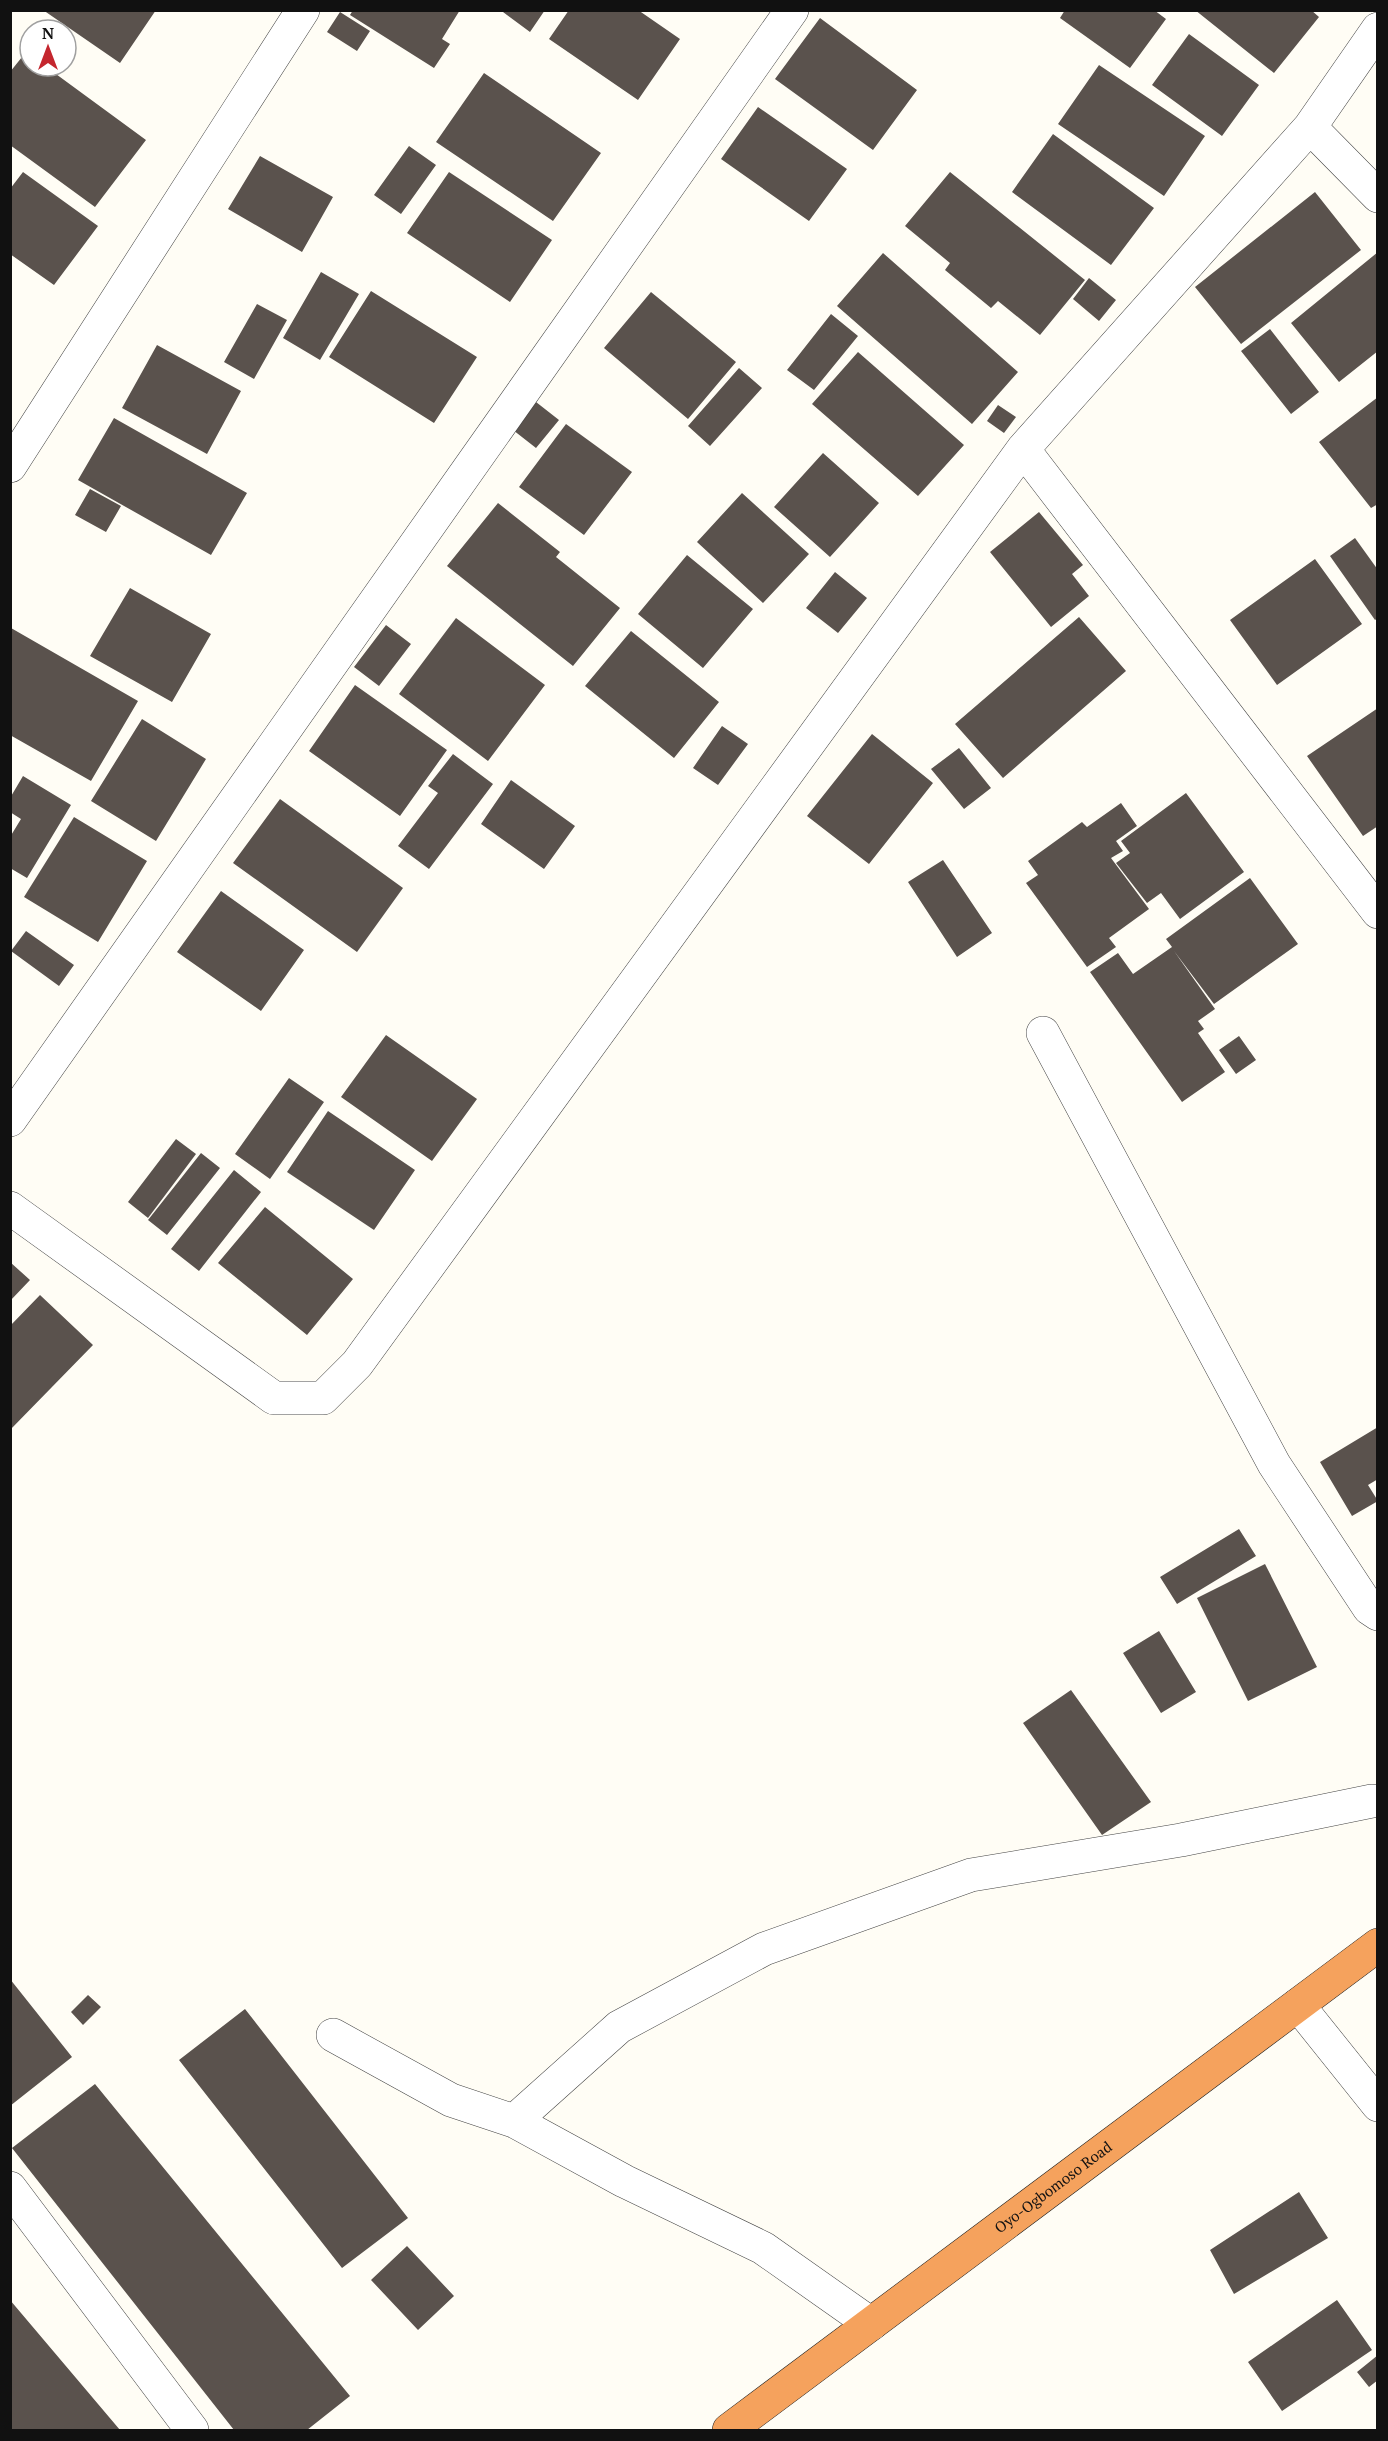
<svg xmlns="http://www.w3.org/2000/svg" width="1388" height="2441" viewBox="0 0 1388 2441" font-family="'PT Serif',serif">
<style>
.building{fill:#5a524d}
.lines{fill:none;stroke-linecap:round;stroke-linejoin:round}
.minor-casing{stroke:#444;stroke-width:34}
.highway-casing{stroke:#222;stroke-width:34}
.minor{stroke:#fff;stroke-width:33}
.highway{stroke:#f5a25d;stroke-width:33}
.labels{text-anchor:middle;stroke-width:6;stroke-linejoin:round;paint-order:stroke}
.street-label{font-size:15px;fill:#111;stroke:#fff}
</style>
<rect width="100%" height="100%" fill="#fffdf5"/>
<path class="building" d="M43 10H156L120 63Z
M353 10H460L442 39 450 44 434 68 350 15Z
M504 10H545L530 32 503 12Z
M569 10H638L680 39 638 100 549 39Z
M1065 10H1154L1166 19 1130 68 1060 18Z
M1195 10H1311L1319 17 1274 73Z
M340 12 370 31 357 51 327 32Z
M820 18 917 90 873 150 775 79Z
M1189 34 1259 85 1222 136 1152 85Z
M26 52 30 55V66H45L146 140 95 207 10 145V72Z
M1099 65 1205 136 1164 196 1058 124Z
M484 73 601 153 553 221 436 142Z
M758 107 847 169 809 221 721 159Z
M1053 134 1154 208 1111 265 1012 192Z
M409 146 436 165 401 214 374 195Z
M260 156 333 197 302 252 228 209Z
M23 172 98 226 54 285 10 254V189Z
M449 172 552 240 510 302 407 233Z
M950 172 1085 280 1040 335 998 301 991 308 945 270 950 263 905 226Z
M1315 192 1361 250 1241 344 1195 287Z
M1378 252V351L1339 382 1291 323Z
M883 253 1018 372 972 424 837 306Z
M321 272 359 294 320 360 283 338Z
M1089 278 1116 300 1099 321 1073 299Z
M371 291 477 357 434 423 329 357Z
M651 292 736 362 688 419 604 348Z
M257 304 287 320 254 379 224 362Z
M831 314 858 336 814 390 787 370Z
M1270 329 1319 392 1291 414 1241 351Z
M157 345 241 391 207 454 122 408Z
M858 352 964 445 918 496 812 404Z
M739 368 762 388 710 446 688 426Z
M1378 397V504L1371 508 1319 442Z
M536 402 559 420 536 448 513 430Z
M998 405 1016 417 1004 433 987 421Z
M114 418 247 493 211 555 78 480Z
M566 424 632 472 584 535 519 487Z
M823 453 879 503 830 557 774 507Z
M90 489 121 506 106 532 75 515Z
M742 493 809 554 763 603 697 542Z
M498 503 560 552 556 557 620 608 573 666 447 566Z
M1039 512 1083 565 1072 574 1089 596 1051 627 990 552Z
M1355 538 1378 570V618L1375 620 1330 556Z
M687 555 753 609 703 668 638 614Z
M1315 559 1362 624 1277 685 1230 620Z
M835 572 867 598 838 633 806 608Z
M130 588 211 634 172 702 90 656Z
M1079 617 1126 671 1003 778 955 724Z
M456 618 545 685 488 761 399 694Z
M386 625 411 644 379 686 354 667Z
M11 628 138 701 91 781 10 735Z
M631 631 719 702 674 758 585 686Z
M355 685 447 750 400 816 309 751Z
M1378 708V826L1363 836 1307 756Z
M142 719 206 759 156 841 91 801Z
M722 726 748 744 718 785 693 768Z
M872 734 933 783 869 864 807 816Z
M959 748 991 788 964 809 931 769Z
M453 754 493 784 429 869 398 846 438 793 428 786Z
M23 776 71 805 27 878 10 868V837L21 819 10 812V798Z
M511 780 575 826 544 869 481 824Z
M1186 793 1244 872 1180 919 1161 893 1147 903 1116 863 1130 853 1121 841Z
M280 799 403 888 357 952 233 863Z
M1121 803 1137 826 1116 841 1123 851 1111 858 1149 909 1109 938 1116 947 1087 967 1026 883 1038 875 1028 861 1082 822 1087 827Z
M74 817 147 861 98 942 24 897Z
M943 860 992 933 957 957 908 882Z
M1250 878 1298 944 1214 1004 1174 951 1215 1009 1198 1021 1204 1029 1198 1033 1225 1072 1182 1102 1090 972 1118 953 1133 974 1172 947 1166 939Z
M221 891 304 950 261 1011 177 952Z
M26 931 74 965 59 986 11 951Z
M386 1035 477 1099 432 1161 341 1097Z
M1239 1036 1256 1060 1236 1074 1219 1050Z
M289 1078 324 1102 270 1179 235 1154Z
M328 1111 415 1170 374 1230 287 1172Z
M176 1139 196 1154 148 1218 128 1202Z
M201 1153 220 1168 167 1235 148 1220Z
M234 1170 261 1192 199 1271 171 1249Z
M265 1207 353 1279 307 1335 218 1263Z
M10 1262 30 1280 10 1301Z
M40 1295 93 1345 10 1430V1326Z
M1378 1427V1479L1368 1485 1378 1501 1352 1516 1320 1462Z
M1239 1529 1256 1556 1177 1604 1160 1577Z
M1265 1564 1317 1667 1248 1701 1197 1598Z
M1159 1631 1196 1692 1161 1713 1123 1653Z
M1071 1690 1151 1802 1102 1835 1023 1723Z
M10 1979 72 2057 10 2106Z
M88 1995 101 2007 83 2025 71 2012Z
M245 2009 408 2218 342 2268 179 2060Z
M95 2084 350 2396 307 2430H234L12 2148Z
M1299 2192 1328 2238 1234 2294 1210 2250Z
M407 2246 454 2296 418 2330 371 2280Z
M10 2300 120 2430H10Z
M1337 2300 1372 2350 1282 2411 1248 2362Z
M1378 2355V2380L1369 2387 1357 2372Z"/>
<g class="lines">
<g class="minor-casing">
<path id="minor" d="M1310 127 1378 196
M1023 449 1378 912
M10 466 303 10
M1043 1033 1274 1464 1369 1608 1378 1614
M10 1120 792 10
M10 1208 274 1398H323L357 1364 1023 449 1310 127 1378 29
M1298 2005 1378 2105
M333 2035 451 2100 514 2121 619 2027 764 1949 971 1875 1181 1840 1372 1801
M514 2121 624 2181 763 2248 871 2324
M10 2188 192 2430"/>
</g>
<g class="highway-casing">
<g id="highway">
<path id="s1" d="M729 2430 1378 1945"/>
</g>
</g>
<use href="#minor" class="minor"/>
<use href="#highway" class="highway"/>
</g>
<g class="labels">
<g class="street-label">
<text dy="5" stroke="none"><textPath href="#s1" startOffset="405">Oyo-Ogbomoso Road</textPath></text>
</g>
</g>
<rect width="1388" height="2441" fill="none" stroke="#111111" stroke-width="24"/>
<g transform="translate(48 48)"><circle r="28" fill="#ffffff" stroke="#a0a0a0" stroke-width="1.5"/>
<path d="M0-4.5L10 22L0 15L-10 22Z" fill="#c4262e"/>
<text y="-9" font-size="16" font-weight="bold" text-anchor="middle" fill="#111111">N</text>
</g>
</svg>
